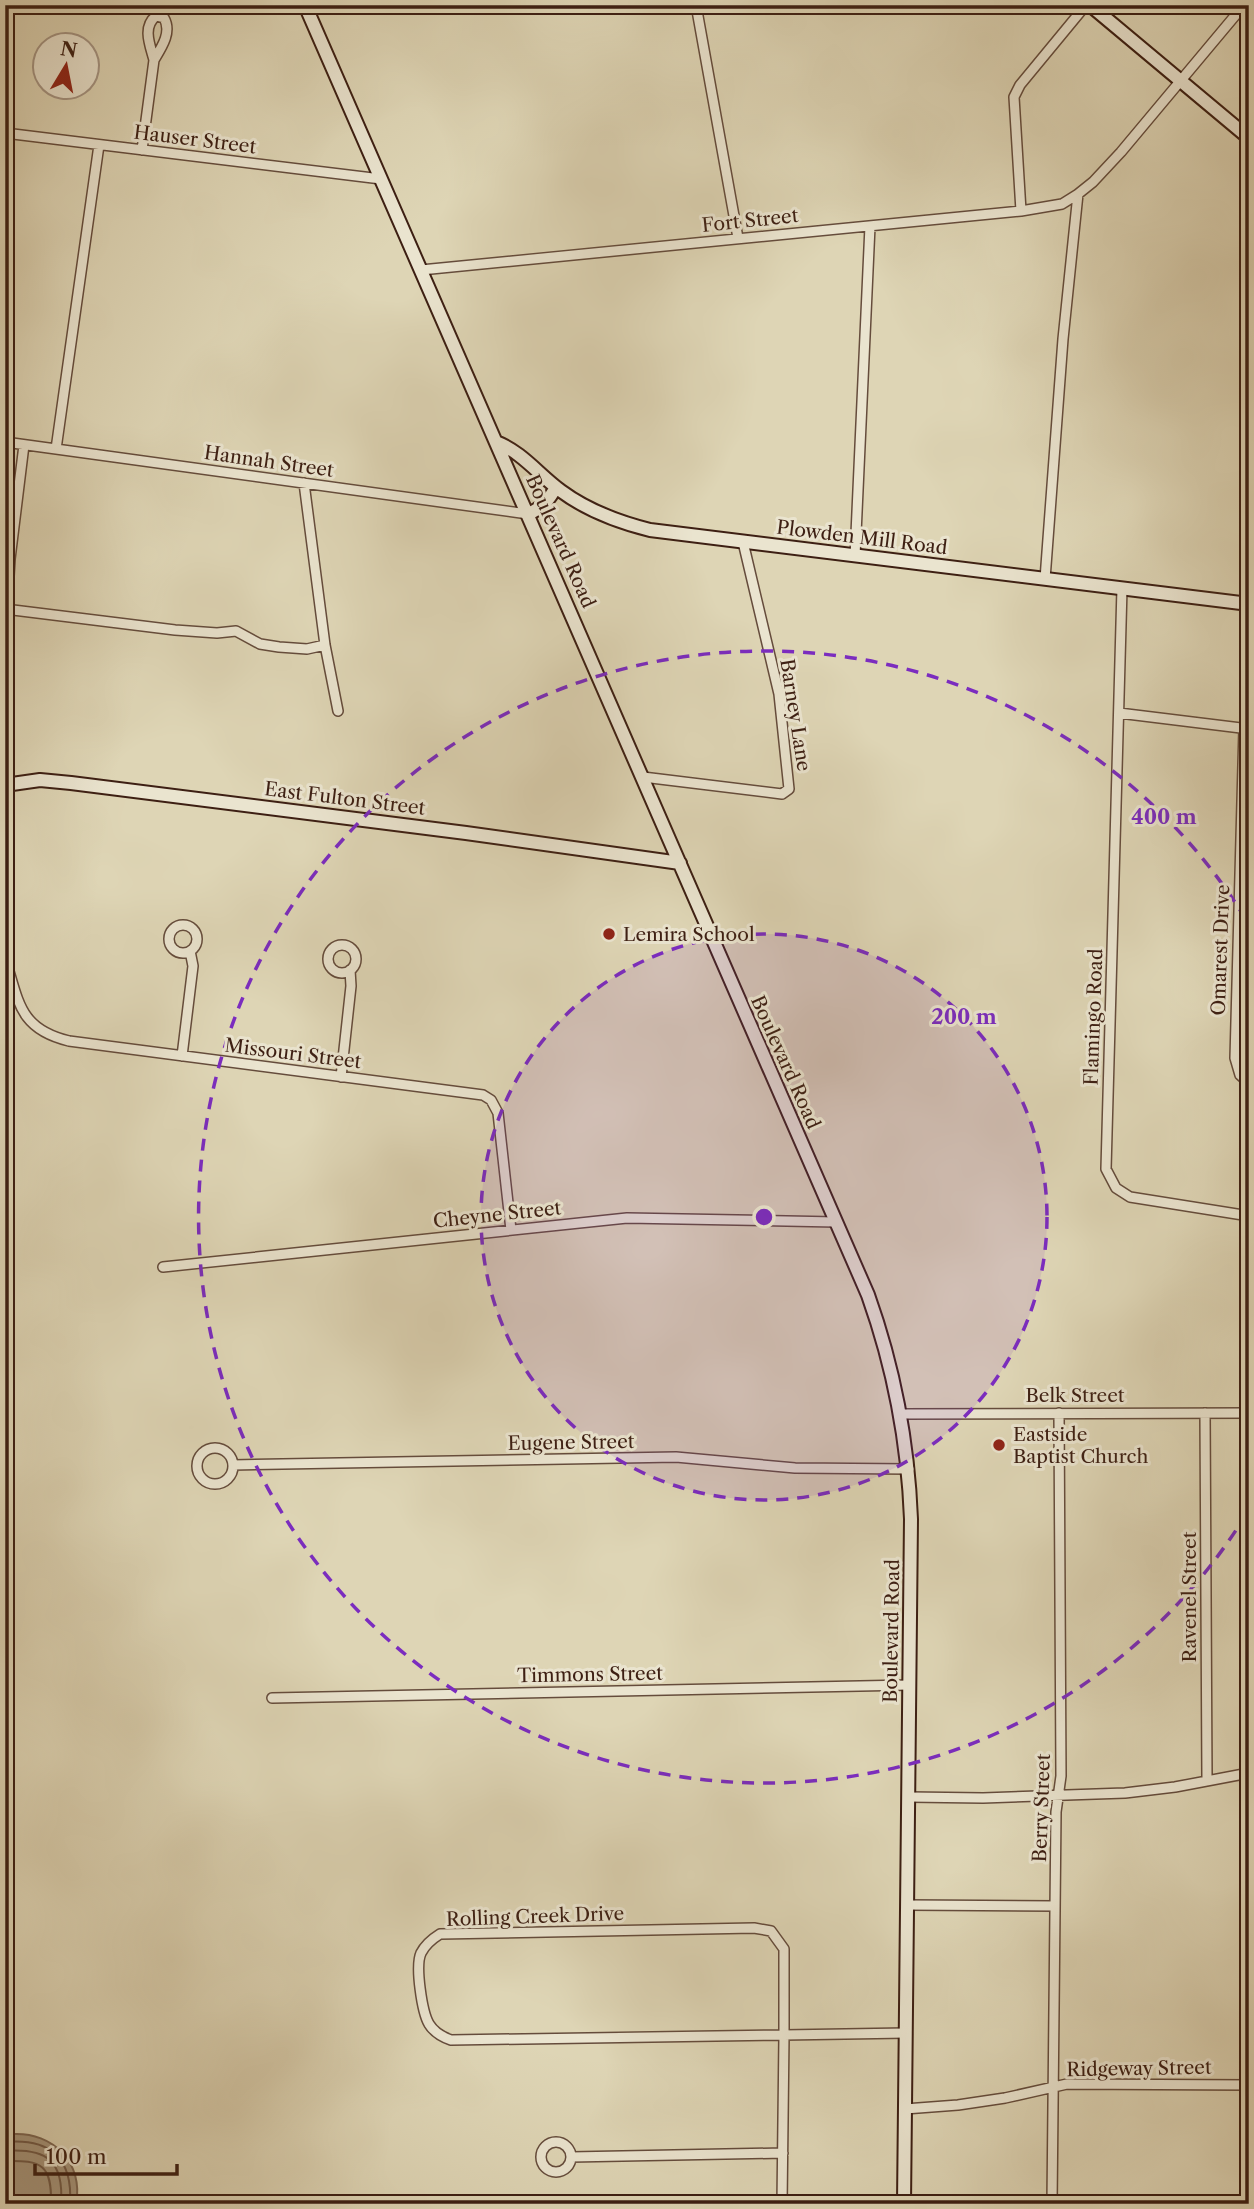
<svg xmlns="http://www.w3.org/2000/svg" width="1254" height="2209" viewBox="0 0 1254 2209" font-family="'Libre Caslon Text',serif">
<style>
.water{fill:#a7977e;stroke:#7d6753;stroke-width:2}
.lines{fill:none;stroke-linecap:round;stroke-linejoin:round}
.shore{stroke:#725b48;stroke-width:2}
.street-casing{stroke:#654c3c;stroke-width:12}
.secondary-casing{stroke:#3d1f13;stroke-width:16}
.street{stroke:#eae4cf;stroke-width:9}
.secondary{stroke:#eae4cf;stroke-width:12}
.ring{fill:none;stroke:#7b2cbf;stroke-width:3.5;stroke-dasharray:12 9}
.poi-dot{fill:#8f2418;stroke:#eae4cf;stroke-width:2.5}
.labels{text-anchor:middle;stroke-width:6;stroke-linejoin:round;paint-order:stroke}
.street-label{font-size:19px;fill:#3d1f13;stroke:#eae4cf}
.poi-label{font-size:19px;fill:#3d1f13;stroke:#eae4cf;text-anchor:start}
.centre{fill:#7b2cbf;stroke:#eae4cf;stroke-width:3.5}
.ring-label{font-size:21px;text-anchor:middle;font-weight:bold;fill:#7b2cbf;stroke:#eae4cf;stroke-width:6;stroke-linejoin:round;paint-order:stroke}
</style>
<rect width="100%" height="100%" fill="#ded5b5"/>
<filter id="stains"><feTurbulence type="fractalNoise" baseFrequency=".00286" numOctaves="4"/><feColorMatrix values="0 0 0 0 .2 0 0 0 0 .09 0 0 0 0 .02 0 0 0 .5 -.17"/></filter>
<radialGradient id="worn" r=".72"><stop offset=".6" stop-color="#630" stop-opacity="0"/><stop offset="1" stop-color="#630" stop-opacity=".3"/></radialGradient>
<path class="water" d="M13 2134C53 2132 84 2163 76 2204H5V2135Z"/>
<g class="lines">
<path class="shore" d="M5 2142C50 2138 73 2158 70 2204
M5 2151C47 2148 64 2161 61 2204
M5 2161C42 2160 52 2165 51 2204"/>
<g class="street-casing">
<path id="street" d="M696 5 738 238
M156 16 164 18C172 32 162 47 154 60 150 45 142 27 156 16Z
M5 133 381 179
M142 150 154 60
M1021 211 1014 97 1020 85 1086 5
M421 270 1021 211 1062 204 1078 194
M5 442 528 514
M56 449 99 145
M304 483 325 645 338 711
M855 556 870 226
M1045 579 1063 339 1078 194 1093 182 1121 152 1244 5
M1122 588 1106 1169 1116 1188 1130 1197 1243 1215
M5 609 175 630 217 633 236 631 260 644 279 647 307 649 325 645
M7 610 10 559 24 445
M1119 713 1249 729
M1244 728 1235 1058 1240 1075 1249 1083
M643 777 782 794 789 789 779 694 743 542
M169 939a14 14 0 1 1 28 0a14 14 0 1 1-28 0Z
M328 959a14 14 0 1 1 28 0a14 14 0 1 1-28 0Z
M5 958C19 1002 19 1029 69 1041L483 1095 491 1100 498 1113 511 1230
M182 1056 193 966 190 951
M341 1077 351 986 350 970
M163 1267 627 1218 836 1222
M1205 1413 1207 1781
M901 1414 1249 1413
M197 1466a18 18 0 1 1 36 0a18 18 0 1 1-36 0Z
M233 1465 676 1457 795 1468 909 1469
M272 1698 909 1685
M909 1797 983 1798 1125 1793 1175 1787 1249 1773
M908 1905 1055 1906
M754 1928 771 1931 784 1949V2035L451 2040C442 2037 434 2032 429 2024 422 2012 415 1966 421 1953 425 1945 432 1939 440 1934Z
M905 2109 958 2105 1005 2098 1067 2084 1249 2085
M541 2157a15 15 0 1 1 30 0a15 15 0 1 1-30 0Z
M571 2157 783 2153
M782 2204 784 2035 906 2033
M1052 2204 1056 1812 1061 1776 1059 1413"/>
</g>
<g class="secondary-casing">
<path id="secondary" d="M305 5 868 1295C894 1368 908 1441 911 1519L904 2204
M1090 5 1249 138
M496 442C522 452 539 475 561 491 588 511 618 522 650 530L1249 604
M528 514C542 508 549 500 556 487
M5 785 40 780 71 783 466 833 680 863"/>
</g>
<use href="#street" class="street"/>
<use href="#secondary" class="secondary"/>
</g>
<circle cx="764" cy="1217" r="283" fill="#7b2cbf" fill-opacity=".12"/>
<g class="ring">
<circle cx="764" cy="1217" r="283"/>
<path d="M1247 1513A566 566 0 1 1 1247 921"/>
</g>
<g class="poi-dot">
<circle cx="609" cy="934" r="7"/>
<circle cx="999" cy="1445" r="7"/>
</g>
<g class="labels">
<g class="street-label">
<text transform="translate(195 139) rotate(7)" y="7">Hauser Street</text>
<text transform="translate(750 220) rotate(-6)" y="7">Fort Street</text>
<text transform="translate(269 461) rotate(8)" y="7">Hannah Street</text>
<text transform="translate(862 537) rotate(7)" y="7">Plowden Mill Road</text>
<text transform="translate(561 541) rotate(66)" y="7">Boulevard Road</text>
<text transform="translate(796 715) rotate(81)" y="7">Barney Lane</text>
<text transform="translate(345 798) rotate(7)" y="7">East Fulton Street</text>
<text transform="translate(1220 950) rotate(-88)" y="7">Omarest Drive</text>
<text transform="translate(1093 1017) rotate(-88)" y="7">Flamingo Road</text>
<text transform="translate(293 1053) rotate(7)" y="7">Missouri Street</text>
<text transform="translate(786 1062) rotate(66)" y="7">Boulevard Road</text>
<text transform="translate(497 1214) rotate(-6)" y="7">Cheyne Street</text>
<text x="1075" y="1402">Belk Street</text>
<text transform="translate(571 1442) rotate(-1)" y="7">Eugene Street</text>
<text transform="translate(1189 1597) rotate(-90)" y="7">Ravenel Street</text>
<text transform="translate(891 1631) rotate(-89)" y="7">Boulevard Road</text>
<text transform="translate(590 1674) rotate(-1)" y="7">Timmons Street</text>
<text transform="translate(1041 1808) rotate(-88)" y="7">Berry Street</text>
<text transform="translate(535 1916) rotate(-2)" y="7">Rolling Creek Drive</text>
<text transform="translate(1139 2068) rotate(-1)" y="7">Ridgeway Street</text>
</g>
<g class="poi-label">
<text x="623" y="941">Lemira School</text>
<text x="1013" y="1441">Eastside<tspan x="1013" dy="22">Baptist Church</tspan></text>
</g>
</g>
<circle cx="764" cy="1217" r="10" class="centre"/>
<g class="ring-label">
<text x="1164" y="824">400 m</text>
<text x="964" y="1024">200 m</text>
</g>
<rect width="1254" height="2209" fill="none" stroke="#ded5b5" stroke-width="28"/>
<rect x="7" y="7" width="1240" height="2195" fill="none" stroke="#3d1f13" stroke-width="3.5"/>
<rect x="14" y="14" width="1226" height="2181" fill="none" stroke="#3d1f13" stroke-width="2"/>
<g transform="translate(66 66) rotate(10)"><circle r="33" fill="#eae4cf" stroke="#a59584" stroke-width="2"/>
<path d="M0-5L12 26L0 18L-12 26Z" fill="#8f2418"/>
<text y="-10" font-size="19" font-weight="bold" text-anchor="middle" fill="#3d1f13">N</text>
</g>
<path d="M35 2164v10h142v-10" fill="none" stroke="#3d1f13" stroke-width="3.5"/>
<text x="46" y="2164" font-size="21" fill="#3d1f13" stroke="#eae4cf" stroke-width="5" paint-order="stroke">100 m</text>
<rect width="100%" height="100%" filter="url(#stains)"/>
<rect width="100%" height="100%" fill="url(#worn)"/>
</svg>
